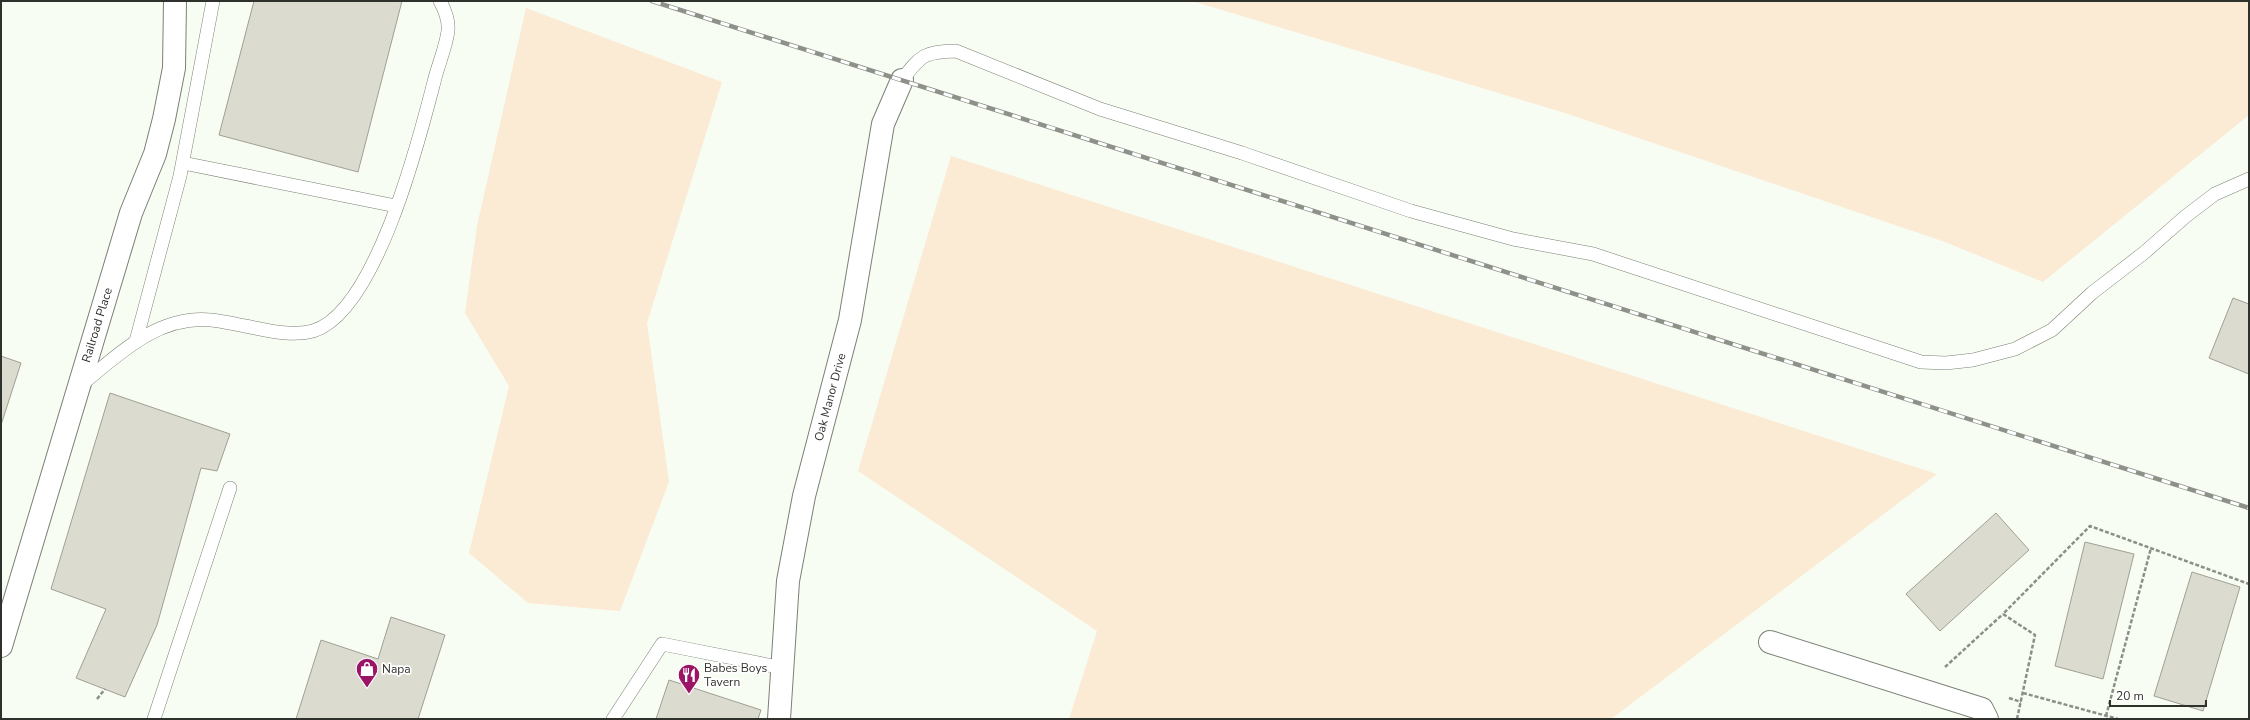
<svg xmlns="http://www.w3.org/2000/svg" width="2250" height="720" viewBox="0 0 2250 720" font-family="'Nunito Sans',sans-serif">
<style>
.green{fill:#fbead4}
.building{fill:#dcdbcf;stroke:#a09f94}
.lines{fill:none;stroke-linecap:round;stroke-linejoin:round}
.service-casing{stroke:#7b8076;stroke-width:14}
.minor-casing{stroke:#7b8076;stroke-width:24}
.path{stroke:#8b8f88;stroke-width:2.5;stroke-dasharray:4 2;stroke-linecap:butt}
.service{stroke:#fff;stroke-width:13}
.minor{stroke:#fff;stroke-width:22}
.rail-casing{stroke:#8d918a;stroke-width:4.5}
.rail{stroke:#fff;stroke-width:3;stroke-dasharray:9;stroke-linecap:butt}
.labels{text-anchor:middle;stroke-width:3.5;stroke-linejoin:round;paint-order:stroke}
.street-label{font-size:12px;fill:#2f312d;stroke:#fff}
.poi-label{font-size:12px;fill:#2f312d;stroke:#fff;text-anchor:start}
</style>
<rect width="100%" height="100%" fill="#f7fdf2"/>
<path class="green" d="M1192 1H2249V115L2043 282 1945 242 1565 113Z
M526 8 722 82 647 323 669 482 620 611 528 603 469 553 509 386 465 313 477 226Z
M951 156 1937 474 1611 719H1069L1097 631 858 471Z"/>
<path class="building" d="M254 1H402L358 172 219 135Z
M2233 298 2249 304V374L2209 358Z
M1 356 21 363 1 425Z
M110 393 230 434 217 471 201 468 157 625 125 697 76 678 106 609 51 589Z
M1996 513 2029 550 1940 631 1906 594Z
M2085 542 2134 554 2103 679 2055 666Z
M2192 572 2240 587 2203 711 2154 696Z
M391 617 445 635 418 719H296L321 640 378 659Z
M669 680 761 710 758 719H656Z"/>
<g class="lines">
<g class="service-casing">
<path id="service" d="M902 80C921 55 924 52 956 51L1100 109 1242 153 1411 211 1513 239 1593 254 1921 362 1946 363 1973 360 2015 349 2052 330 2092 293 2145 252 2186 216 2215 194 2249 179
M183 163 396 206
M136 341 180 176 213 1
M81 385C119 354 158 315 211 320 222 321 234 324 245 326 266 330 291 337 313 331 376 312 419 140 434 82 438 65 446 47 448 31 449 20 445 10 440 1
M154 719 230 488
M613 719 662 644 783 668"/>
</g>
<g class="minor-casing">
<path id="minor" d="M1770 642 1982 709 1987 719
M1 646 131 213 155 154 164 119 174 68 175 1
M779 719 788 581 804 496 850 320 883 124 902 80"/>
</g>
<path class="path" d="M1945 667 2003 614
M2023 693 2118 719
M2009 698 2021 702
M97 699 105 689
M2106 716 2151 548
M2017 719 2035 635 2003 614 2090 526 2249 584"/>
<use href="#service" class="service"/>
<use href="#minor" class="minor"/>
<g class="rail-casing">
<path id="rail" d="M652 1 2249 508"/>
</g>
<use href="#rail" class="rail"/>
</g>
<defs>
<g id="shop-pin" transform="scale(1.15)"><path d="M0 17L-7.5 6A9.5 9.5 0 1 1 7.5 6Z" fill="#9b1466" stroke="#fff"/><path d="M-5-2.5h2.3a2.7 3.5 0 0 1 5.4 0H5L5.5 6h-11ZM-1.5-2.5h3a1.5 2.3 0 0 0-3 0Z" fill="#fff"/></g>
<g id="restaurant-pin" transform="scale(1.15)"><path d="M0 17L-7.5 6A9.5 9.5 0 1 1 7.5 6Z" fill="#9b1466" stroke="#fff"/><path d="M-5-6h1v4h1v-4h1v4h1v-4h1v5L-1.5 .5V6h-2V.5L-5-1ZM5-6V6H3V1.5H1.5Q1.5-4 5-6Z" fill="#fff"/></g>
</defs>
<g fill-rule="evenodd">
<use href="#shop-pin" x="367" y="669"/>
<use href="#restaurant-pin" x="689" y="675"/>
</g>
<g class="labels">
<g class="street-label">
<text transform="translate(97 325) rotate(-73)" y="4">Railroad Place</text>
<text transform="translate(830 397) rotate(-75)" y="4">Oak Manor Drive</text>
</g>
<g class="poi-label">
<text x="704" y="672">Babes Boys<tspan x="704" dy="14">Tavern</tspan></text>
<text x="382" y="673">Napa</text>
</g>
</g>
<rect width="2250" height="720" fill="none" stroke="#2f312d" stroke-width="4"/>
<path d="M2110 700v6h96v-6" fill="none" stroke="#2f312d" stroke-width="2"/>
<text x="2116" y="700" font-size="12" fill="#2f312d" stroke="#ffffff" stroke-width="3" paint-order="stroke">20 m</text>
</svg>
